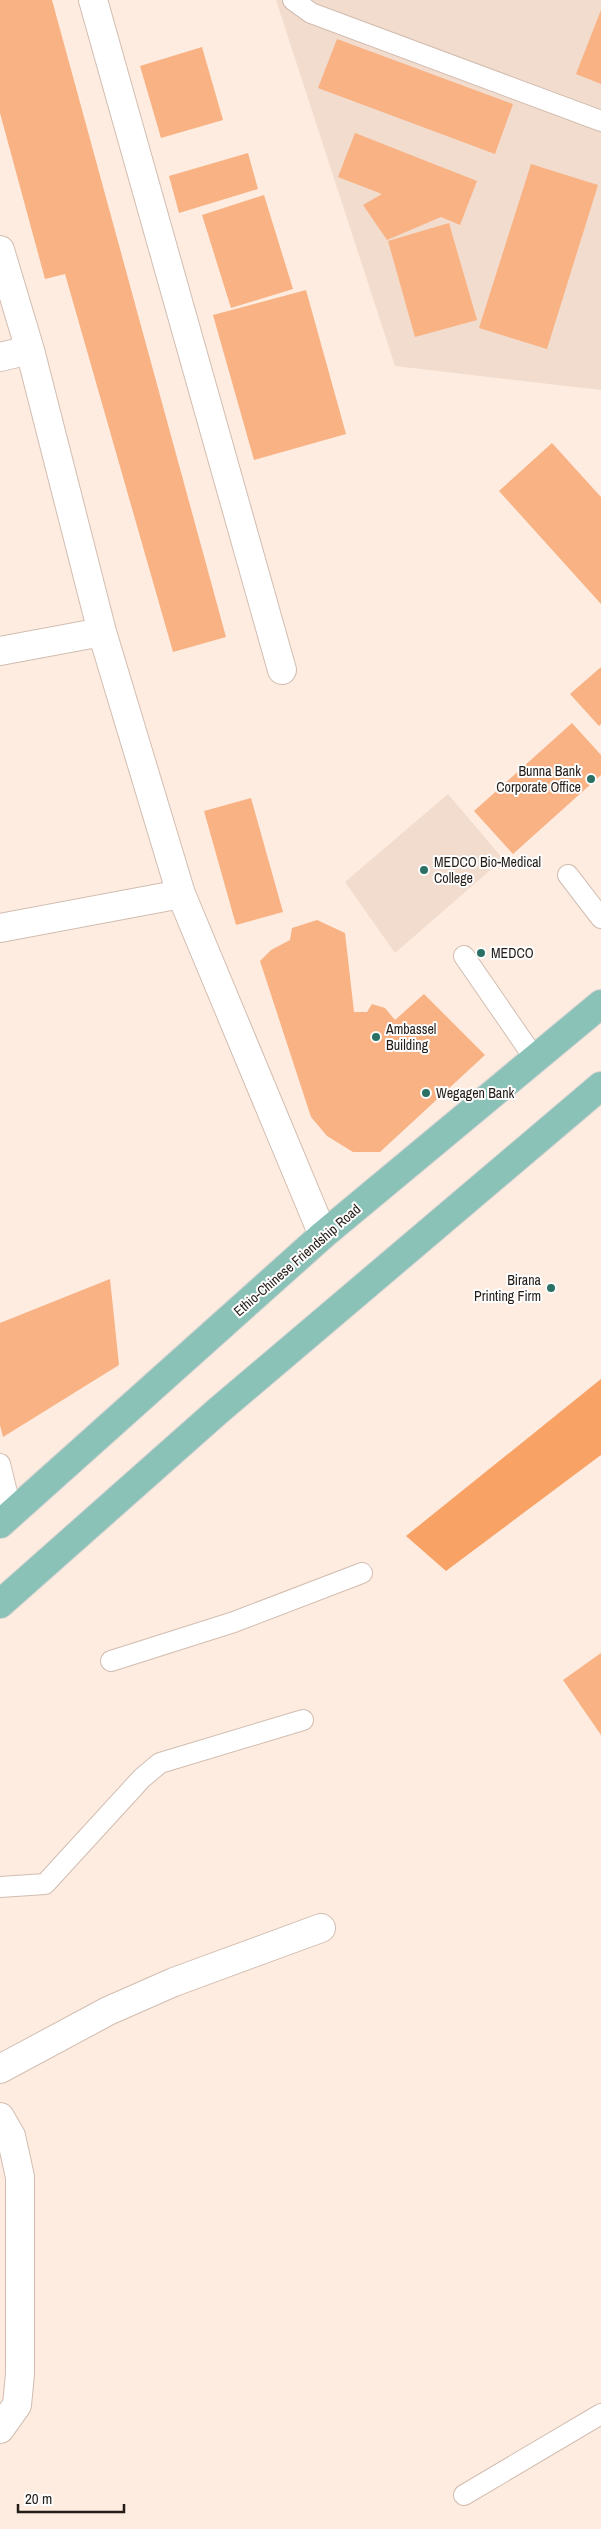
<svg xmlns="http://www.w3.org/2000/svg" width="601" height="2529" viewBox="0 0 601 2529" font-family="'Archivo Narrow',sans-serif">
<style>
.built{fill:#f2dccd}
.forest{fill:#f9a266}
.building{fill:#f8b283}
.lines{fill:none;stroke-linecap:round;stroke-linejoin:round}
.lane-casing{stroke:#d2bdb0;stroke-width:22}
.street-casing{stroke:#d2bdb0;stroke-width:30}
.primary-casing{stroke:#d3d2d1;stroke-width:30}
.lane{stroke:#fff;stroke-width:20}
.street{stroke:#fff;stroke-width:28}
.primary{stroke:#8ac2b8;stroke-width:28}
.poi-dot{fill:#2b7064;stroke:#fdfdfd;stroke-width:2}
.labels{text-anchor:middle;stroke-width:4;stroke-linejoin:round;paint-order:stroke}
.poi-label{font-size:14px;fill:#231c17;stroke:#fdfdfd;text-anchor:start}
.street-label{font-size:14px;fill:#231c17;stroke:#fdfdfd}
</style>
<rect width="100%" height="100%" fill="#feece1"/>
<path class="built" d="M276 0H601V390L395 366Z
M448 794 503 859 395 953 345 882Z"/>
<path class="forest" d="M601 1379V1455L446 1571 406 1536Z"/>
<path class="building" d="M0 0H52L226 637 173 652 65 274 45 279 0 113Z
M601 10V84L576 74Z
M337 39 513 104 495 154 318 88Z
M202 47 223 120 161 138 140 66Z
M355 133 477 181 460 225 441 217 387 240 363 205 382 194 338 177Z
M248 153 258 189 179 213 169 176Z
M531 164 598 185 547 349 479 328Z
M264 195 293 289 231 308 202 215Z
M449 223 477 320 415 337 388 241Z
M306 290 346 434 254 460 213 315Z
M552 443 601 497V604L499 491Z
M601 667V724L599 726 570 694Z
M572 723 601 755V775L513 854 474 811Z
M251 798 283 912 236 925 204 811Z
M317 920 345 933 354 1012H367L372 1004 385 1008 395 1020 424 994 485 1055 380 1152H353L327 1136 311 1117 260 961 271 950 290 940 292 928Z
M110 1279 119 1365 3 1437 0 1425V1323Z
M601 1653V1735L563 1680Z"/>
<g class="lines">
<g class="lane-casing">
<path id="lane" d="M293 0 311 13 601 121
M568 875 601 918
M464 956 535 1059
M0 1464 12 1513
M111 1661 234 1622 362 1573
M0 1887 45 1884 142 1778 160 1763 303 1720
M464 2495 601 2414"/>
</g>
<g class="street-casing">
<path id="street" d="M93 0 282 670
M0 250 30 350 0 357
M30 350 102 632
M0 651 102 632 181 894 323 1235
M0 928 181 894
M0 2069 108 2011 174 1982 321 1928
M0 2117 11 2136 20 2177V2374L17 2405 0 2429"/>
</g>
<g class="primary-casing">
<path id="primary" d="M0 1524 323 1235 601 1004
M0 1604 219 1410 601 1086"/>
</g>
<use href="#lane" class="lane"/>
<use href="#street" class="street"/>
<use href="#primary" class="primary"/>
</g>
<g class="poi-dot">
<circle cx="591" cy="779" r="5"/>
<circle cx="424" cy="870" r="5"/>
<circle cx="481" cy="953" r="5"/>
<circle cx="376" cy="1037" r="5"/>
<circle cx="426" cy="1093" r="5"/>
<circle cx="551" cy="1288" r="5"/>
</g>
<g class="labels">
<g class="poi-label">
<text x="581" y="776" text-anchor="end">Bunna Bank<tspan x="581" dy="16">Corporate Office</tspan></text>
<text x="434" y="867">MEDCO Bio-Medical<tspan x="434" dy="16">College</tspan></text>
<text x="491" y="958">MEDCO</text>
<text x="386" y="1034">Ambassel<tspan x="386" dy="16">Building</tspan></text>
<text x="436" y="1098">Wegagen Bank</text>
<text x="541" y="1285" text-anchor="end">Birana<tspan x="541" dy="16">Printing Firm</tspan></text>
</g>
<g class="street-label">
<text transform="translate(297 1260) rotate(-41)" y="5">Ethio-Chinese Friendship Road</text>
</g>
</g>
<path d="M18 2504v8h106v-8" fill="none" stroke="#231c17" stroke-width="2.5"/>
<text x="25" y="2504" font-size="15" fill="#231c17" stroke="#fdfdfd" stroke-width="4" paint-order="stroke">20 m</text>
</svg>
